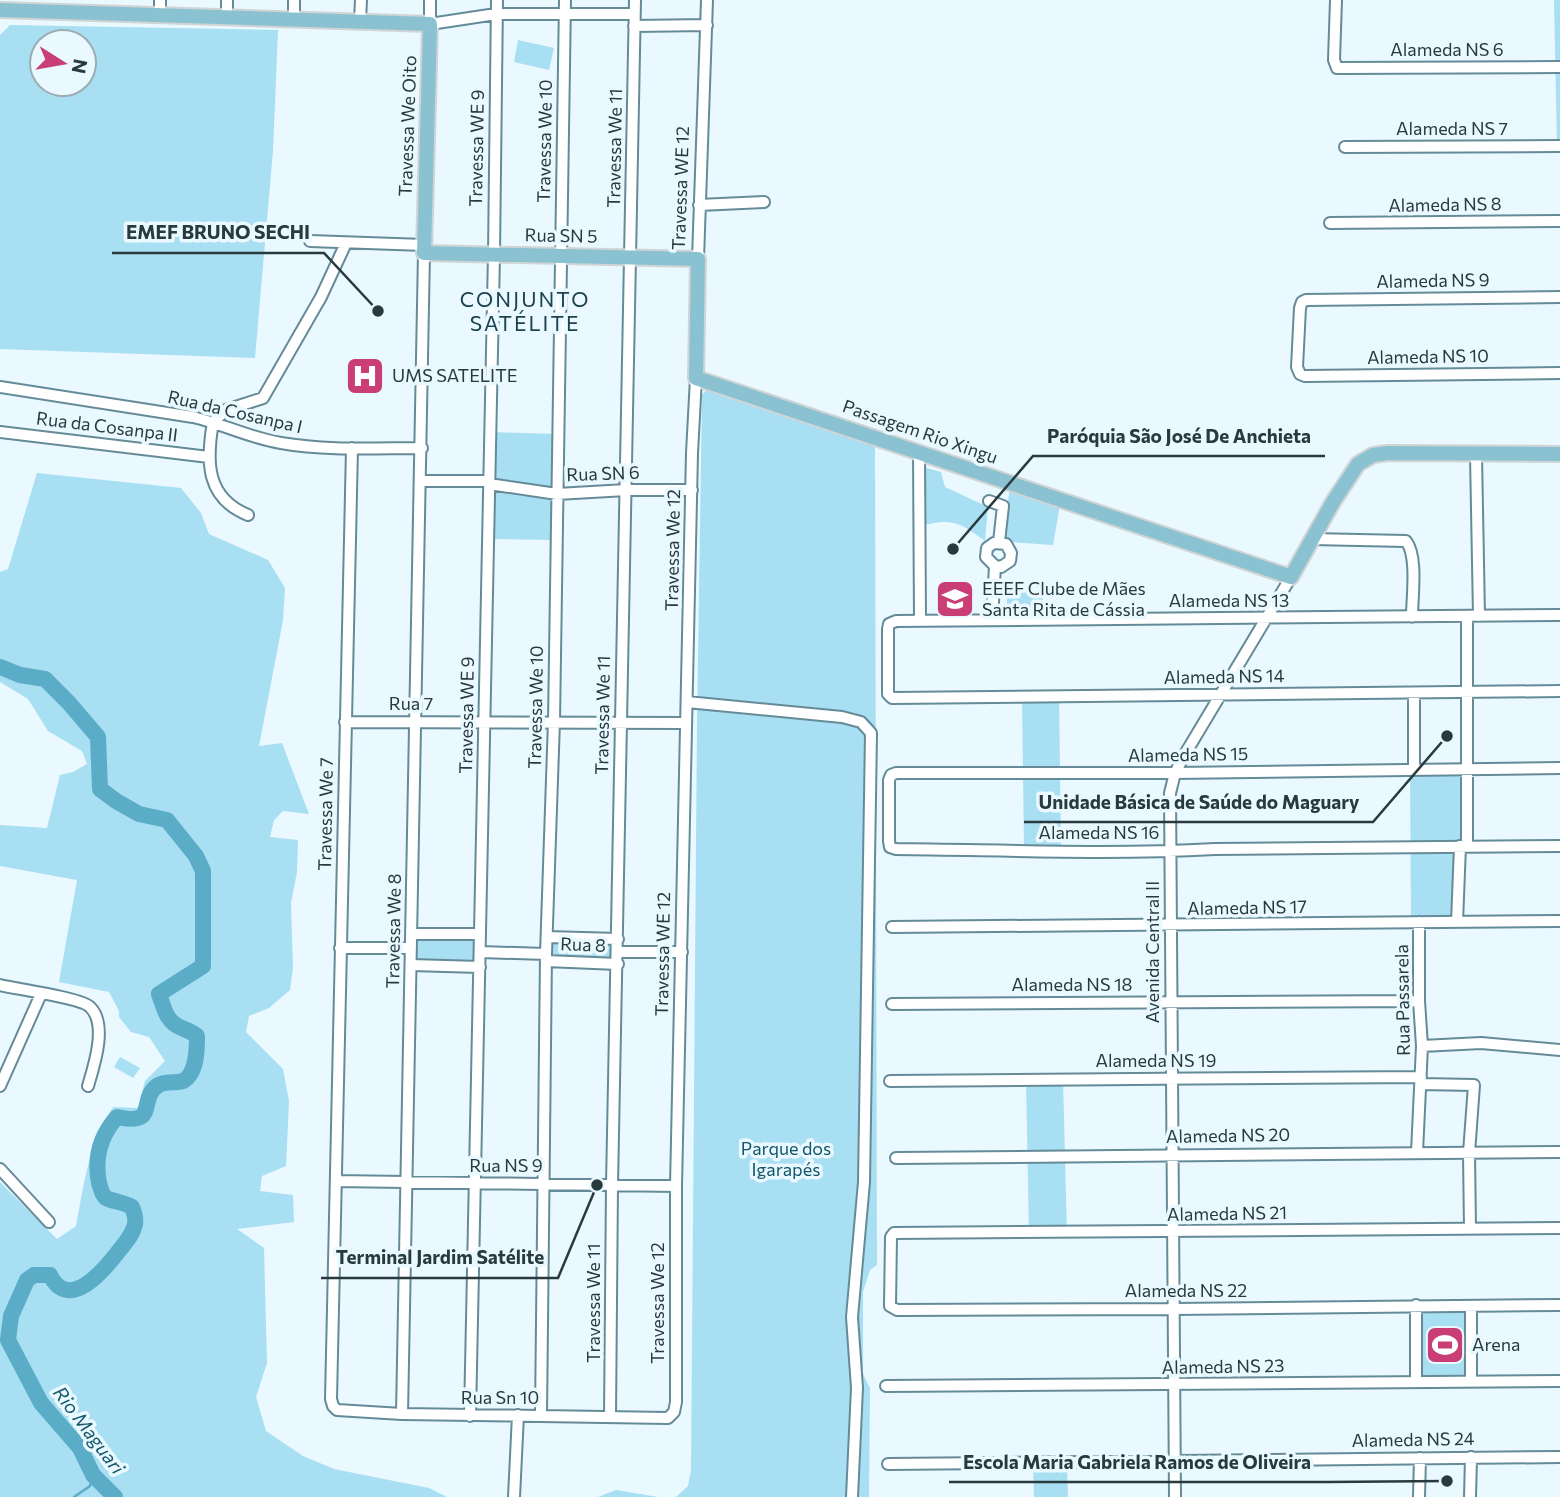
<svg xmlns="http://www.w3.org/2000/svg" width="1560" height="1497" viewBox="0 0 1560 1497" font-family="Commissioner,sans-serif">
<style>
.green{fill:#a8dff2;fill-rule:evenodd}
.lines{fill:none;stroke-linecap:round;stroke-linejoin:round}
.stream{stroke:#5bacc6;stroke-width:2.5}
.river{stroke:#5bacc6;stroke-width:16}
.minor-casing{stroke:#658b98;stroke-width:14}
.major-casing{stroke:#d0d4d5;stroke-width:18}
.minor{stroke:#fff;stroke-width:10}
.major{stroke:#8bc2d2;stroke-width:14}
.labels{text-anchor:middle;stroke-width:7;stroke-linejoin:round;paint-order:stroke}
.street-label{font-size:18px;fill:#293a3f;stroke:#e9f9ff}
.poi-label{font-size:18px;fill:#293a3f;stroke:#e9f9ff;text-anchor:start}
.park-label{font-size:18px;fill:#135669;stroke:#e9f9ff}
.water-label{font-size:19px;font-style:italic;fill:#15586a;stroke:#e9f9ff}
.quarter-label{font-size:21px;letter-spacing:2px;fill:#1e434f;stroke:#e9f9ff}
.leader{fill:none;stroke:#293a3f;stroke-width:2.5}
.callout-dot{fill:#293a3f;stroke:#e9f9ff;stroke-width:2.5}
.callout-label{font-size:19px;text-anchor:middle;font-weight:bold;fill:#293a3f;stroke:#e9f9ff;stroke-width:7;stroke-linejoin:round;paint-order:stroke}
</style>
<rect width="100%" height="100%" fill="#e9f9ff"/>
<path class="green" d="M1554 0H1560V145H1557Z
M10 25 278 30 273 151 255 358 0 349V35ZM42 42H84V84H42Z
M518 40 554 48 549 70 514 62Z
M708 388 869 442 875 448 877 1265 870 1270 863 1292V1374L870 1388 869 1497H676L688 1486 691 1470 697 722 702 395Z
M488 432 556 434 555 540 486 539Z
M923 467 941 472 945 487 988 507 985 541C959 522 952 518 921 526Z
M37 473 181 488 201 513 209 534 268 560 285 588 283 620 259 746 282 743 309 814 283 811 274 820 270 837 298 840 297 872 291 903 293 968 290 990 269 1008 249 1016 246 1032 283 1069 289 1101 286 1166 262 1176 260 1191 293 1195 294 1222 237 1229 264 1248 267 1363 256 1397 266 1431 303 1456 334 1469 429 1488 447 1497H0V1182L57 1239 76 1226C84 1184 89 1142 113 1107L138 1108 145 1081 165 1061 149 1037 131 1032 119 1017V1011L109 992 59 982 77 880 0 866V825L47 828 60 775 73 772 87 764 82 751 48 731 28 699 0 682V572L8 569Z
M1010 488 1060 505 1053 545 1010 542 1002 538Z
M1007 590 1044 591 1042 608H1007Z
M1022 696H1059L1061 849 1024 848Z
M1467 768V845H1457L1456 922H1411L1410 770Z
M416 938 476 940V963L416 961Z
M550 940 613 942 612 960 549 958Z
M120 1057 140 1068 133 1078 114 1067Z
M1063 1079 1067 1234H1029L1026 1080Z
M1471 1306 1473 1383 1418 1384 1416 1307Z
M1033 1466H1067L1068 1497H1034Z
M616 1490 658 1497H598Z"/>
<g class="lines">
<path class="stream" d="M74 1497 90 1486 93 1475"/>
<path class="river" d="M0 667 20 675 45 679 69 703 98 737 100 789 116 801 139 814 167 820 196 856 203 871V966L159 994C164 1008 166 1022 182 1028 188 1031 191 1031 197 1036 197 1049 197 1074 183 1081 175 1084 165 1080 157 1086 138 1100 159 1126 117 1117 100 1136 94 1157 99 1183 101 1188 101 1194 106 1198 114 1202 124 1202 132 1207 134 1212 136 1219 135 1224 133 1235 124 1244 118 1252 104 1270 69 1313 50 1275H34L27 1280 11 1316 8 1340 41 1403 80 1448 93 1475 115 1497"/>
<g class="minor-casing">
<path id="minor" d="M160 0V14
M430 0V24L496 14H634
M1336 0 1334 60 1337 68 1560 67
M227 16V0
M294 19V0
M360 21 361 0
M634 26 707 25
M1345 147 1560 146
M699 205 764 202
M1330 223 1560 221
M310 241 424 245
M698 259 707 0
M1560 297 1306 300 1302 302 1300 308 1297 367 1300 374 1305 376 1560 373
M0 387 193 417C223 424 250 438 281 443 327 451 375 448 422 448
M213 422 226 410 263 398 321 297 346 243
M213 422C206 462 206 498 248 515
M0 432 209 457
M352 448 331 1399 333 1406 337 1410 402 1414 668 1418 674 1412 676 1402V1186L692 453 696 378
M919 451 920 620
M1476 455 1479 616
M421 481H488
M489 484 557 494 626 490H692
M989 501 1003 506 999 542
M1311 539 1406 541C1418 556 1412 597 1412 617
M1560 615 896 621 889 624 888 629V694L892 698 1560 691
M1467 617V846
M992 619 995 566 1001 567 1010 561 1011 553 1006 544 994 543 987 548 986 557 995 566
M687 702 842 717 861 722 871 733 864 1182 852 1317 857 1388 852 1497
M345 722 686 723
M1560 768 1175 773H896L891 775 889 780V841L890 847 896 849C1002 850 1109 855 1215 849L1560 846
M1414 769V693
M1457 922 1460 846
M892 927 1560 921
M411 934H480
M547 937 618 939
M340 948H411
M480 952 546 954
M618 952H682
M546 961 618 964
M411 965 480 967
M0 985C16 989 82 998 90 1007 108 1024 94 1066 88 1086
M892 1004 1419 1001
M1422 1046 1481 1043 1560 1050
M890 1081C1067 1078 1244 1079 1421 1077
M1421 1084 1474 1085 1469 1153 1470 1229
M0 1086 41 994
M1417 1152 1422 1046 1419 1001V922
M896 1158 1560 1152
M0 1169 49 1222
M336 1181 676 1186
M1560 1228 894 1233 891 1237 890 1306 897 1310 1174 1309 1560 1305
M1416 1305V1381
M1471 1306V1381
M886 1386 1560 1381
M402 1414 424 253
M541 1415 546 954 554 721 565 0
M470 1416 494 254 497 0
M610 1417 612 1185 635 0
M888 1464 1560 1457
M514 1497 518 1415
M1175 1497 1170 793 1175 773 1185 754 1291 577
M1419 1497 1420 1458
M1470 1497 1471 1457"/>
</g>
<g class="major-casing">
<path id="major" d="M0 10 430 24 424 253 698 259 696 378 1291 577 1333 502 1358 464 1373 455 1388 453 1560 454"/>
</g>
<use href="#minor" class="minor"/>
<use href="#major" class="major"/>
</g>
<defs>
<g id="hospital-square" transform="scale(2.0125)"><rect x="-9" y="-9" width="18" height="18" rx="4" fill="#c93e75" stroke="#e9f9ff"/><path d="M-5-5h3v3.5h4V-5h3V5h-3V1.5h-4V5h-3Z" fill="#fff"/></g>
<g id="school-square" transform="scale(2.0125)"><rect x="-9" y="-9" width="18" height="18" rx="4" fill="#c93e75" stroke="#e9f9ff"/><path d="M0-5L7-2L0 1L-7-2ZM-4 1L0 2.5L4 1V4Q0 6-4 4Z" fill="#fff"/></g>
<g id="stadium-square" transform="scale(2.0125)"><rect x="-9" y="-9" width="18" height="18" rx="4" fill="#c93e75" stroke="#e9f9ff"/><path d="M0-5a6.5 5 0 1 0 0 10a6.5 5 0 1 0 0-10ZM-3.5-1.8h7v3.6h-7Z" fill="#fff"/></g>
</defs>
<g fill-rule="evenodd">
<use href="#hospital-square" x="365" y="376"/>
<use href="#school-square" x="955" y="599"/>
<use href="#stadium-square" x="1445" y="1345"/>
</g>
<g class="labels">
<g class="street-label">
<text x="1447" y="56">Alameda NS 6</text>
<text transform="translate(408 126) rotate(-88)" y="6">Travessa We Oito</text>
<text x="1452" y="135">Alameda NS 7</text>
<text transform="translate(545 141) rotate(-89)" y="6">Travessa We 10</text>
<text transform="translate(477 148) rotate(-89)" y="6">Travessa WE 9</text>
<text transform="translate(615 148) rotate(-89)" y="6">Travessa We 11</text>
<text transform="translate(681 188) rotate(-88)" y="6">Travessa WE 12</text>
<text transform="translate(1445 205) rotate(-1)" y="6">Alameda NS 8</text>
<text transform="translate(561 236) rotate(1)" y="6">Rua SN 5</text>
<text transform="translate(1433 281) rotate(-1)" y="6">Alameda NS 9</text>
<text transform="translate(1428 357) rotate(-1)" y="6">Alameda NS 10</text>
<text transform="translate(235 412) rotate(13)" y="6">Rua da Cosanpa I</text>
<text transform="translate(107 427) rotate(7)" y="6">Rua da Cosanpa II</text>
<text transform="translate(920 432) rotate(19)" y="6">Passagem Rio Xingu</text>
<text transform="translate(603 474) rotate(-2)" y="6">Rua SN 6</text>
<text transform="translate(673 550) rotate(-89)" y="6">Travessa We 12</text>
<text x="1229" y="607">Alameda NS 13</text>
<text transform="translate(1224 677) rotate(-1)" y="6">Alameda NS 14</text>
<text x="411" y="710">Rua 7</text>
<text transform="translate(536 707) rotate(-89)" y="6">Travessa We 10</text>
<text transform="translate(467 715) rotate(-89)" y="6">Travessa WE 9</text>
<text transform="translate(603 715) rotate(-89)" y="6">Travessa We 11</text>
<text transform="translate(1188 755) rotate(-1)" y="6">Alameda NS 15</text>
<text transform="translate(326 814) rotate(-89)" y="6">Travessa We 7</text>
<text x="1099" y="839">Alameda NS 16</text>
<text transform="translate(1247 908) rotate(-1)" y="6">Alameda NS 17</text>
<text transform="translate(394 931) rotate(-89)" y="6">Travessa We 8</text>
<text transform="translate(583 945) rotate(2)" y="6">Rua 8</text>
<text transform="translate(1153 952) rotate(-90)" y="6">Avenida Central II</text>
<text transform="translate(663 954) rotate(-89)" y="6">Travessa WE 12</text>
<text x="1072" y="991">Alameda NS 18</text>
<text transform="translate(1403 1000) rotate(-91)" y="6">Rua Passarela</text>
<text x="1156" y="1067">Alameda NS 19</text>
<text transform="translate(1228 1136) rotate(-1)" y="6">Alameda NS 20</text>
<text x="506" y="1172">Rua NS 9</text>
<text transform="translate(1227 1214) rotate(-1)" y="6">Alameda NS 21</text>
<text x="1186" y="1297">Alameda NS 22</text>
<text transform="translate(594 1303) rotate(-90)" y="6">Travessa We 11</text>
<text transform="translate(658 1303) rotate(-90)" y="6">Travessa We 12</text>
<text transform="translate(1223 1367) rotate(-1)" y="6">Alameda NS 23</text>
<text x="500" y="1404">Rua Sn 10</text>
<text transform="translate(1413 1440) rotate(-1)" y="6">Alameda NS 24</text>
</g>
<g class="poi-label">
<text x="392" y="382">UMS SATELITE</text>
<text x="982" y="595">EEEF Clube de Mães<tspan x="982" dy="21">Santa Rita de Cássia</tspan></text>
<text x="1472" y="1351">Arena</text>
</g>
<g class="park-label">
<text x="786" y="1155">Parque dos<tspan x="786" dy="21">Igarapés</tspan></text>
</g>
<g class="water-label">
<text transform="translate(89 1430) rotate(53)" y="7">Rio Maguari</text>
</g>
<g class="quarter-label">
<text x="525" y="307">CONJUNTO<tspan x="525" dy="24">SATÉLITE</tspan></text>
</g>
</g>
<path class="leader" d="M378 311L324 253H112M953 549L1033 456H1325M1447 736L1373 822H1024M597 1185L558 1278H321M1447 1481L1326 1482H949"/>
<g class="callout-dot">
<circle cx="378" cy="311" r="7"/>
<circle cx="953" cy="549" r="7"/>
<circle cx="1447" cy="736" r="7"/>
<circle cx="597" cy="1185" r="7"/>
<circle cx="1447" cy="1481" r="7"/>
</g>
<g class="callout-label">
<text x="218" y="239">EMEF BRUNO SECHI</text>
<text x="1179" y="443">Paróquia São José De Anchieta</text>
<text x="1199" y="809">Unidade Básica de Saúde do Maguary</text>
<text x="440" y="1264">Terminal Jardim Satélite</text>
<text x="1137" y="1469">Escola Maria Gabriela Ramos de Oliveira</text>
</g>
<g transform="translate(63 63) rotate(101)"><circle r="33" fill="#e9f9ff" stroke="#9cadb2" stroke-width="2"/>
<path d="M0-5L12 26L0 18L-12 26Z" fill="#c93e75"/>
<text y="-10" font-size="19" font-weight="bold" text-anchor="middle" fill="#293a3f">N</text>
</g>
</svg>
